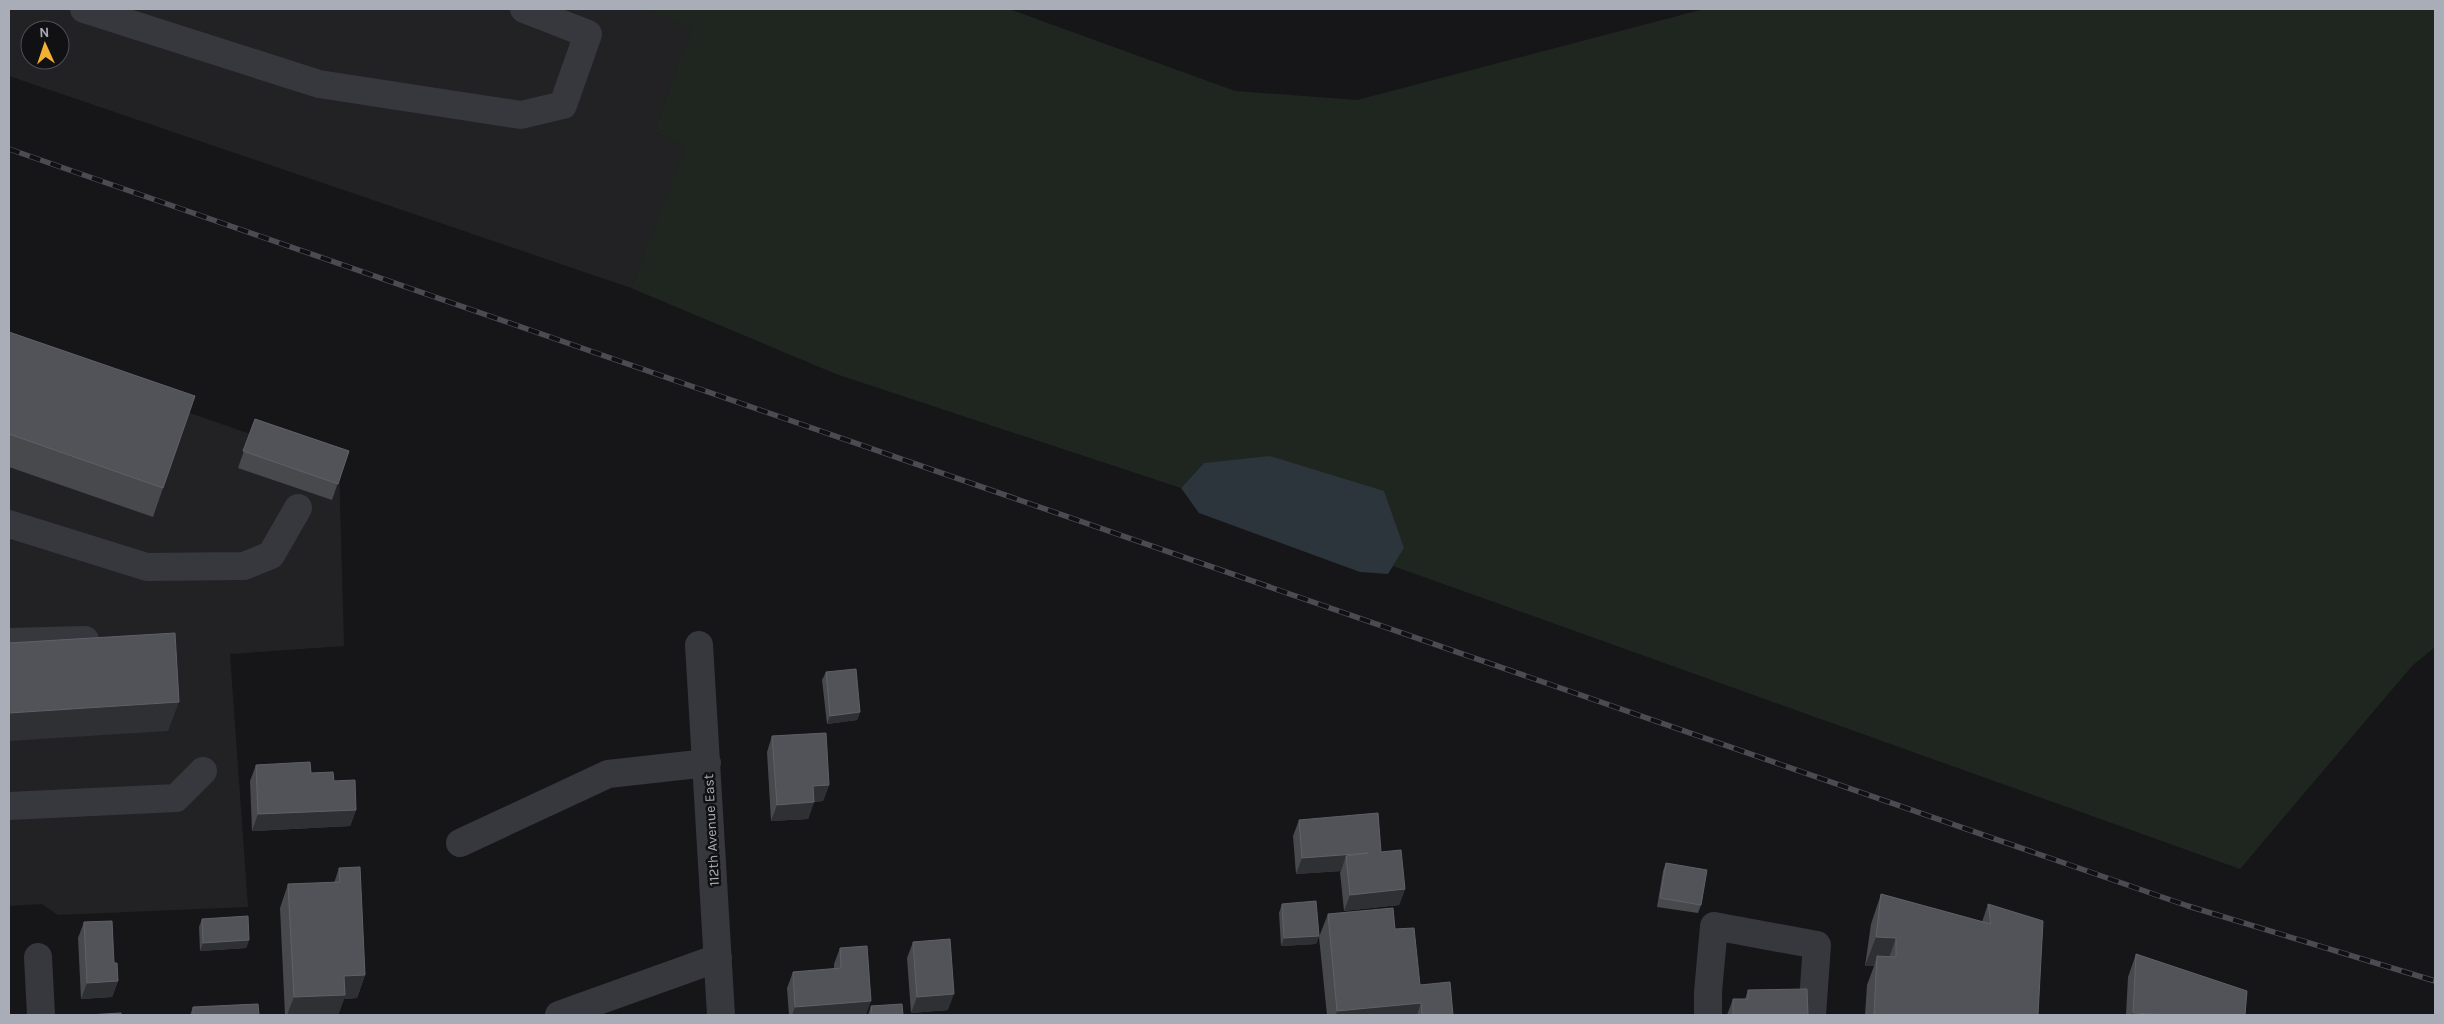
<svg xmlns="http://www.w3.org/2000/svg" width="2444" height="1024" viewBox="0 0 2444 1024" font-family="Karla,sans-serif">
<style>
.built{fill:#222225;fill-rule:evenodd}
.green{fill:#1e261f}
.water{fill:#2c353c}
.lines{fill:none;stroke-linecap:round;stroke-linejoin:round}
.minor{stroke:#37383d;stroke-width:28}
.rail-casing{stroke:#4a4c52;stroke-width:5.5}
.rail{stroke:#111113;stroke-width:4;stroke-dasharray:11;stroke-linecap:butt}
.wall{fill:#47494d}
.shaded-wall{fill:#2f3033}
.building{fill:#525359;stroke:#5f6168}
.labels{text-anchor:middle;stroke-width:5;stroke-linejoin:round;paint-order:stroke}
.street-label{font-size:14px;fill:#a8adb8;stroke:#111113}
</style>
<rect width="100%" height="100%" fill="#161618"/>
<path class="built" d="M9 9H644L693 28 654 131 686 148 631 288 9 76ZM30 30H60V60H30Z
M9 350 339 465 344 646 230 654 248 907 58 915 42 904 9 906Z"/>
<path class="green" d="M644 9H1009L1235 91 1357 100 1704 9H2435V647L2412 666 2240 869 1393 566 1404 548 1204 463 1181 488 836 374 631 288 685 148 654 131 692 28Z"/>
<path class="water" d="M1270 456 1384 491 1404 548 1388 574 1360 572 1199 513 1181 488 1204 463Z"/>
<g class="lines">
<path class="minor" d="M84 9 319 84 521 115 563 105 588 34 524 9
M9 524 147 567 244 566 271 555 298 508
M9 642 85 640
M699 645 721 1015
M9 806 176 798 203 771
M460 843 608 774 707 763
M38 957 41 1015
M559 1015 718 958
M1708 1015V992L1714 926 1817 945 1812 1015"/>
<g class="rail-casing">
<path id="rail" d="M9 149 2188 906 2435 981"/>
</g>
<use href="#rail" class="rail"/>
</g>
<path class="wall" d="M9 332 163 488 153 517 9 467Z
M255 419 349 451 332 500 238 468Z
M826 672 860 712 857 720 827 724 822 680Z
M772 736 829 785 823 801 814 802 808 819 771 821 767 752Z
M256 765 311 773 334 781 356 810 350 826 252 831 250 781Z
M1299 820 1381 852 1405 889 1399 905 1344 911 1340 872 1341 871 1296 874 1293 836Z
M1666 863 1701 905 1698 913 1657 907 1663 871Z
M339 868 365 975 357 998 344 999 338 1015H285L280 908 288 884 334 883Z
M1881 894 1982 922 1988 904 2038 1015H1865L1867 985 1874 966H1865L1871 924Z
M1282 904 1319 936 1316 944 1281 946 1279 913Z
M1328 914 1395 929 1420 985 1453 1015H1327L1319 937Z
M202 919 249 940 246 948 200 951 199 927Z
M84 922 114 963 118 981 112 997 81 999 78 938Z
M913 942 948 1010 911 1013 907 958Z
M840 948 866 1015H789L787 988 793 972 834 969V964Z
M2136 954 2245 1015H2126L2128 977Z
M1748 990 1808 1015H1727L1733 999H1745Z
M871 1006 903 1015H868Z
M193 1007 259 1015H190Z"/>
<path class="shaded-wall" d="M179 702 168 731 9 741V713Z
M860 712 857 720 827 724 830 716Z
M829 785 823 801 807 802 813 786Z
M814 802 808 819 771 821 777 805Z
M356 810 350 826 252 831 258 814Z
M1368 853 1346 856 1341 871 1296 874 1302 858Z
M1405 889 1399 905 1344 911 1350 895Z
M1319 936 1316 944 1281 946 1284 938Z
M1876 937 1896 938 1886 967 1877 956 1874 966H1865Z
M249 940 246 948 200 951 203 943Z
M365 975 357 998 344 999 338 1015H287L294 997 344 976Z
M118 981 112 997 81 999 87 983Z
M954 994 948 1010 911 1013 917 997Z
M871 1001 866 1015H792L795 1007Z
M1421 1003 1417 1015H1336L1337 1011Z
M2133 1013 2170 1015H2132Z"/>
<path class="building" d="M9 332 195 396 163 488 9 434Z
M255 419 349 451 338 484 243 451Z
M175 633 179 702 9 713V643Z
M856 669 860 712 830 716 826 672Z
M826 733 829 785 813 786 814 802 777 805 772 736Z
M310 762 311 773 333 772 334 781 355 780 356 810 258 814 256 765Z
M1378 813 1381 852 1401 850 1405 889 1350 895 1346 856 1368 853 1302 858 1299 820Z
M1666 863 1707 870 1701 905 1660 898Z
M360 867 365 975 344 976 345 995 294 997 288 884 340 882 339 868Z
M1881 894 1991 924 1988 904 2043 921 2038 1015H1874L1877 956 1896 957V938L1876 937Z
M1316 901 1319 936 1284 938 1282 904Z
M1393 908 1395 929 1414 928 1420 985 1450 982 1453 1015H1422L1421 1003 1337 1011 1328 914Z
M248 916 249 940 203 943 202 919Z
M112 921 114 963H117L118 981 87 983 84 922Z
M950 939 954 994 917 997 913 942Z
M867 946 871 1001 795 1007 793 972 841 968 840 948Z
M2136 954 2247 991 2245 1015H2170L2133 1013Z
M1807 989 1808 1015H1733V999H1748V990Z
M258 1004 259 1015H193V1007Z
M902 1004 903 1015H872L871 1006Z
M121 1013V1015H87Z"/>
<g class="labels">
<g class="street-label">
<text transform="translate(711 830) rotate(-93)" y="5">112th Avenue East</text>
</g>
</g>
<rect width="2444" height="1024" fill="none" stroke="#a8adb8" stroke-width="20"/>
<g transform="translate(45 45) rotate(357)"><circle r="24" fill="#111113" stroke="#4d4f55"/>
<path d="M0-4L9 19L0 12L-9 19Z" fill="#f2b134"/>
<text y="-8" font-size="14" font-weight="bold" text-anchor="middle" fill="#a8adb8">N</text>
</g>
</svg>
